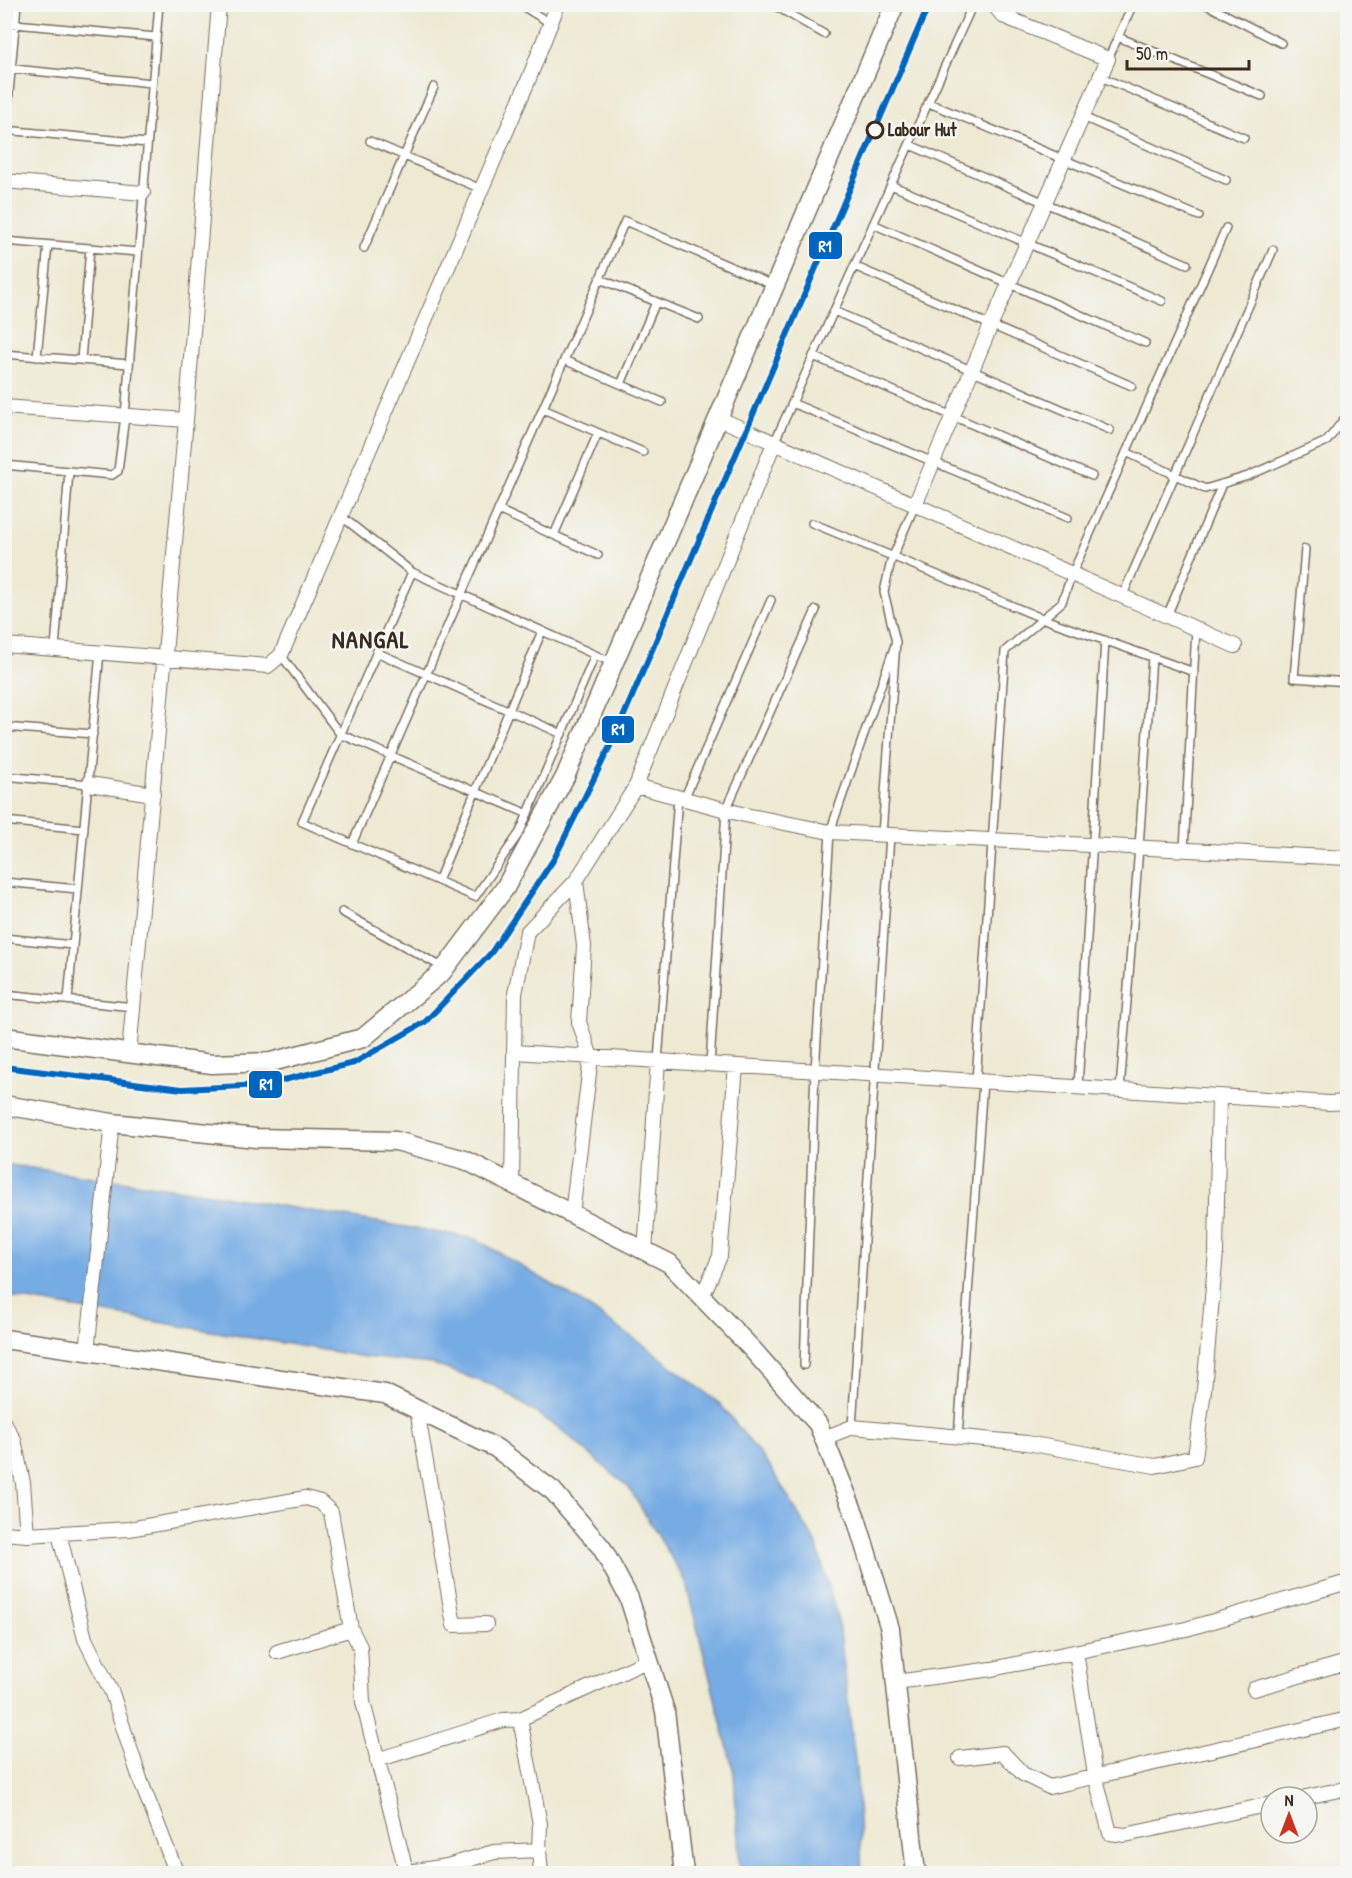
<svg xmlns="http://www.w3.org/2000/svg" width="1352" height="1878" viewBox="0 0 1352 1878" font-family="'Patrick Hand',sans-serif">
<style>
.water{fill:#76abe4;stroke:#586a81;stroke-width:1.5}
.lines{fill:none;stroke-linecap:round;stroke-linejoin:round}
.service-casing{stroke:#7a6d5d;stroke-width:10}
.minor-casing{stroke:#7a6d5d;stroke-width:16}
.tertiary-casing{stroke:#7a6d5d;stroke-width:21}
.service{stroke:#fff;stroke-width:7}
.minor{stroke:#fff;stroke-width:14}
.tertiary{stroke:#fff;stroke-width:18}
.rail-1-casing{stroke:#f6f6f2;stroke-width:10}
.rail-1{stroke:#0065bd;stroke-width:6}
.stop-dot{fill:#f6f6f2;stroke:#3b2a1e;stroke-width:3}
.labels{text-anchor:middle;stroke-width:5;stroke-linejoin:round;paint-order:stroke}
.stop-label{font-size:18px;font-weight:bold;fill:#3b2a1e;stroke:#f6f6f2;text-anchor:start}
.district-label{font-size:24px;font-weight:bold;letter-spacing:1.5px;fill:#3b2a1e;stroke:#f6f6f2}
.line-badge{stroke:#f6f6f2;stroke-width:2}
.badge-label{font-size:16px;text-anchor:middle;font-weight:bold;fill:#fff}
</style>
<rect width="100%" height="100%" fill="#f6f6f2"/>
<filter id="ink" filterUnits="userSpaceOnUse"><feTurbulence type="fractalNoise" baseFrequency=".0167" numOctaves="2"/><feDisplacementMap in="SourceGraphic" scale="12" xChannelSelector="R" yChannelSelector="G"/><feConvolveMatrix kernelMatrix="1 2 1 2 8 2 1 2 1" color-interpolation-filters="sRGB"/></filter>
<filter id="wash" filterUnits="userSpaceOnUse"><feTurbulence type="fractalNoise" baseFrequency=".008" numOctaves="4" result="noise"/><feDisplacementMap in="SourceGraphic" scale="24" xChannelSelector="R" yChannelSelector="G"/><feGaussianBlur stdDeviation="1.35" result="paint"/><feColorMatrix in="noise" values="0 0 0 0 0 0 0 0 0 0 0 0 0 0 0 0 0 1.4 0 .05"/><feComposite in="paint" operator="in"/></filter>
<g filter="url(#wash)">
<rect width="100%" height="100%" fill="#eee9d3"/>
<path class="water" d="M4 1164 217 1195 476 1239 576 1299 651 1350 720 1404 770 1467 816 1543 839 1624 856 1769 862 1873H740L734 1773 685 1580 629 1488 558 1427 497 1387 432 1364 365 1357 5 1296Z"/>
</g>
<g filter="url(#ink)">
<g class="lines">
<g class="service-casing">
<path id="service" d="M519 4 550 23
M772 4 824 34
M1205 4 1281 43
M4 23 156 37
M1118 37 1262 96
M1108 59 1133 4
M4 68 152 83
M1101 77 1244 138
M929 103 1199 216
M1083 117 1226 180
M4 130 147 143
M370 141 481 189
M910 145 1187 264
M4 149 17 4
M891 185 1162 301
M873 224 1145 343
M4 241 138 252
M364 248 434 87
M854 266 1132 386
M600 279 699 319
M834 311 1110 430
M4 354 129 364
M813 356 1092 476
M37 357 48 245
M81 360 90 248
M564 360 662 402
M621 384 656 302
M792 403 1068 518
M543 409 643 452
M774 443 973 4
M1126 452 1205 489 1248 476 1327 441 1348 414
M4 465 69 471
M498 510 598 555
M341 516 412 572 613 663
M812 523 1044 619 1194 672
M554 535 598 433
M1305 549 1294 678 1348 682
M412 572 302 822 475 897 520 832 595 655
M1122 597 1273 250
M1167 616 1222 484
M55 649 69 471 112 475 118 471 125 416 159 4
M376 652 562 734
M281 655 340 734 528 814
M1344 682 1348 632
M4 727 93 734
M4 776 89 784
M684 799 771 600
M4 821 84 829
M882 834 896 642 884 592 891 561 915 505
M352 844 625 221 775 286
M1184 850 1196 629
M438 881 542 631
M4 882 78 889
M342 912 444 968
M4 938 73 945
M4 994 134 1007
M68 1000 100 652
M658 1061 678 797
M710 1064 726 810 816 610
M976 1081 1005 651 1062 602 1072 574 1226 228
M1078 1087 1105 640
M1120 1090 1139 847 1152 657
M804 1365 815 1071 830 832 896 642
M852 1427 890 835
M958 1437 983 1081"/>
</g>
<g class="minor-casing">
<path id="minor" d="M4 181 143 193
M4 407 186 420
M718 418 1235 646
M915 505 991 325 1108 59 1003 16 993 4
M4 645 268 666 281 655 528 81 558 4
M89 784 153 794
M636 786 745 815 830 832 1348 858
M514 1052 1329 1103 1348 1102
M129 1053 186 420 219 4
M512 1183 515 994 527 932 576 881 636 786 774 443
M572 1214 591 1057 579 1022 584 946 576 881
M645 1251 658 1061
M702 1297 720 1256 736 1066
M87 1351 112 1123
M417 1410 454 1625 486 1624
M4 1423 14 1440 23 1483 27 1535
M824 1438 852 1427 1027 1443 1155 1466 1195 1457 1204 1390 1216 1252 1219 1096
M4 1533 27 1535 129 1529 306 1498 320 1502 331 1512 351 1629 360 1647 363 1702 406 1871
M59 1533 85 1639 112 1693 141 1782 177 1874
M277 1652 351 1629
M1076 1652 1095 1775 1110 1833 1125 1835 1271 1804
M896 1682 992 1669 1186 1629 1348 1582
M1254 1689 1340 1664 1348 1668
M520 1719 540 1824 539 1850 541 1874
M960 1758 1003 1753 1023 1774 1049 1787 1348 1719
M377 1760 503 1720 520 1719 649 1660
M1306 1797 1348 1788
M396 1874 447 1866 494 1852 539 1850"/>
</g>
<g class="tertiary-casing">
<path id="tertiary" d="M4 1037 212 1064 271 1062 363 1038 442 972 505 888 565 777 895 4
M4 1105 112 1123 256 1138 396 1141 465 1160 669 1263 752 1349 818 1424 856 1518 890 1629 916 1874
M4 1339 385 1394 496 1448 553 1491 602 1548 629 1598 665 1711 684 1874"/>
</g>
<use href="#service" class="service"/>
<use href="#minor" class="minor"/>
<use href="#tertiary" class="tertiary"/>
<g class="rail-1-casing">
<path id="rail-1" d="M4 1067 182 1089 263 1085 354 1063 425 1022 491 953 554 859 616 734 929 4"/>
</g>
<use href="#rail-1" class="rail-1"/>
</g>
</g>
<circle class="stop-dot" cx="875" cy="130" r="8"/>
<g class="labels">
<g class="stop-label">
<text x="888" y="136">Labour Hut</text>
</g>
<g class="district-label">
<text x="371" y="648">NANGAL</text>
</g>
</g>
<g class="line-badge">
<rect x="808" y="231" width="35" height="29" rx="6" fill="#0065bd"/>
<rect x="601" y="715" width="34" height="29" rx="6" fill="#0065bd"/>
<rect x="248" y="1070" width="35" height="29" rx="6" fill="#0065bd"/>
</g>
<g class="badge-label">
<text x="825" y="252">R1</text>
<text x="618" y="735">R1</text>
<text x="266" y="1090">R1</text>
</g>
<rect width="1352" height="1878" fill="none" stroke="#f6f6f2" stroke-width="24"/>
<g transform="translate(1289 1815)"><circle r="28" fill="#f6f6f2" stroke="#aba49d" stroke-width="1.5"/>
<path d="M0-4.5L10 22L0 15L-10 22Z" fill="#c8321e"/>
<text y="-9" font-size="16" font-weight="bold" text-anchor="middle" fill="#3b2a1e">N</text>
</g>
<path d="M1127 60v9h122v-9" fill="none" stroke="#3b2a1e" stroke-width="3"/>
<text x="1136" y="60" font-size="18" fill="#3b2a1e" stroke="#f6f6f2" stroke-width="4.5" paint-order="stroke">50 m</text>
</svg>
